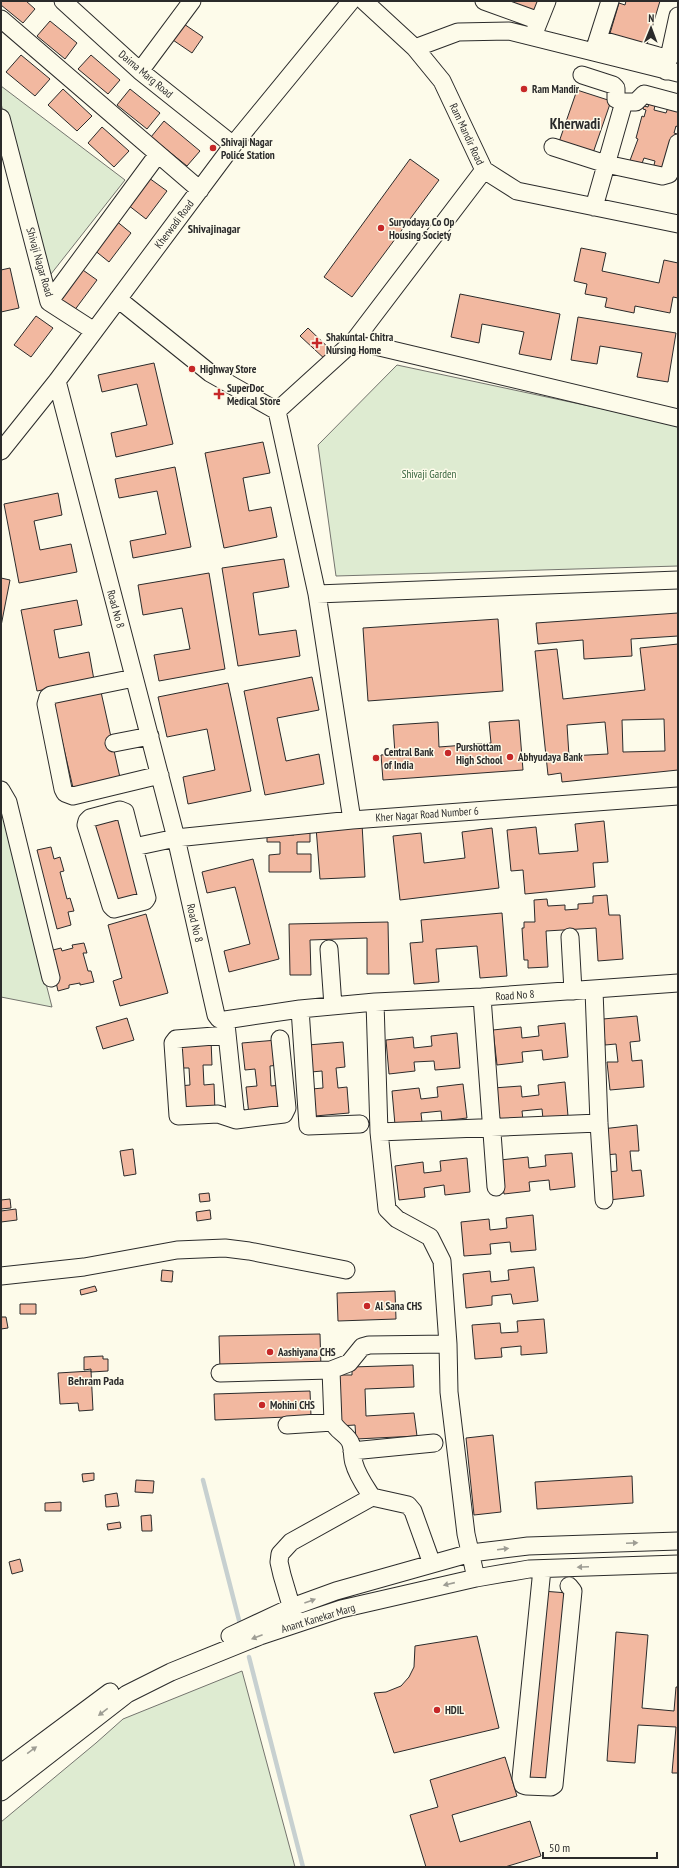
<svg xmlns="http://www.w3.org/2000/svg" width="679" height="1868" viewBox="0 0 679 1868" font-family="'PT Sans Narrow',sans-serif">
<style>
.green{fill:#deebd1;stroke:#74746e}
.lines{fill:none;stroke-linecap:round;stroke-linejoin:round}
.stream{stroke:#c7d0d0;stroke-width:4.5}
.building{fill:#f2b8a0;stroke:#2b2b2b;fill-rule:evenodd}
.minor-casing{stroke:#2b2b2b;stroke-width:19}
.minor{stroke:#fdfbea;stroke-width:17}
.oneway{fill:#9e9d94}
.poi-dot{fill:#c62828;stroke:#fdfbea;stroke-width:1.5}
.labels{text-anchor:middle;stroke-width:3;stroke-linejoin:round;paint-order:stroke}
.street-label{font-size:11px;fill:#2b2b2b;stroke:#fdfbea}
.poi-label{font-size:11px;font-weight:bold;fill:#2b2b2b;stroke:#fdfbea;text-anchor:start}
.park-label{font-size:11px;fill:#34623c;stroke:#fdfbea}
.neighbourhood-label{font-size:12px;font-weight:bold;fill:#2b2b2b;stroke:#fdfbea}
.district-label{font-size:15px;font-weight:bold;fill:#2b2b2b;stroke:#fdfbea}
</style>
<rect width="100%" height="100%" fill="#fdfbea"/>
<path class="green" d="M1 86 125 180 40 288 1 103Z
M397 365 678 425V566L336 576 318 445Z
M1 808 52 1007 1 997Z
M242 1671 295 1867H1V1822L96 1743 123 1719Z"/>
<g class="lines">
<path class="stream" d="M203 1480 240 1624
M249 1657 303 1867"/>
</g>
<path class="building" d="M1 1H26L35 9 23 23 1 5Z
M507 1H544L539 14Z
M626 1H660L645 51 608 40 619 3 625 5Z
M50 21 77 43 65 59 37 36Z
M181 22 203 37 192 53 170 38Z
M21 55 50 79 35 96 6 72Z
M91 55 120 80 108 94 78 69Z
M63 89 92 116 77 131 48 105Z
M130 89 160 113 147 129 117 105Z
M577 90 611 101 593 153 559 142Z
M650 99 656 101 654 110 666 113 669 105 678 107V127L676 126 674 133 677 134 667 173 653 169 655 161 644 158 641 166 629 163 638 139 636 138 642 116 644 117 646 110 643 109 644 106 648 107Z
M164 121 200 151 187 166 151 137Z
M102 127 129 151 114 167 88 143Z
M410 159 439 180 352 297 324 277Z
M149 178 167 191 146 219 128 205Z
M115 220 131 233 109 262 93 249Z
M581 248 606 253 602 271 659 283 664 260 678 263V298L673 297 670 313 635 306 634 313 605 307 607 298 585 294 587 284 574 281Z
M10 268 19 308 1 312V270Z
M80 268 97 280 74 311 57 298Z
M460 294 560 314 551 360 519 354 524 332 482 324 479 343 451 337Z
M36 316 53 328 31 357 14 345Z
M578 317 676 333 668 382 637 377 642 353 600 346 597 364 571 360Z
M308 328 334 353 327 361 300 336Z
M154 363 173 444 116 457 111 433 147 425 137 384 102 392 98 375Z
M263 442 270 473 243 478 249 511 271 507 277 537 224 548 205 453Z
M175 467 191 547 133 558 130 541 166 534 157 491 119 498 115 479Z
M58 493 62 515 34 521 40 550 71 544 77 572 19 583 4 504Z
M284 559 289 587 253 593 259 635 296 630 300 656 238 666 222 568Z
M209 573 225 669 159 681 154 655 190 649 182 608 143 615 138 585Z
M1 578 10 580 1 626Z
M77 600 82 625 54 630 59 658 89 652 94 680 37 691 21 610Z
M678 613V636L631 639 632 656 584 659 583 640 538 644 536 623Z
M498 619 503 691 368 701 363 628Z
M678 644V770L562 782 561 773 548 775 535 651 557 649 563 699 645 690 640 648ZM664 719 665 751 623 752 622 720ZM605 722 608 754 569 756 567 725Z
M312 677 319 710 277 718 286 761 319 754 324 784 265 795 244 691Z
M228 683 251 791 188 804 183 777 215 770 207 729 167 737 158 697Z
M101 692 121 782 74 792 53 702Z
M519 720 523 770 383 780 381 755 395 754 393 725 438 722 439 747 491 743 489 722Z
M118 814 142 898 114 906 91 822Z
M604 821 608 862 593 863 595 887 525 894 523 870 511 871 507 830 536 827 539 854 578 851 575 824Z
M362 824 365 877 320 879 316 827Z
M492 828 499 888 400 900 393 836 421 833 424 863 465 858 462 832Z
M294 829H310V842H297V854H311V872H269V855L280 854V842H267V830L280 835H294Z
M51 847 54 859 60 857 64 871 60 872 67 899 70 898 74 911 68 912 71 925 57 929 37 850Z
M253 859 279 959 229 972 224 951 250 944 235 887 207 893 202 872Z
M607 895 609 915H620L623 959 598 961 596 928 546 931 548 967 528 968V960H524L522 928H524V922H535L534 900 547 899 548 906 565 905V910L578 909V904L593 903V896Z
M502 913 507 976 480 978 477 946 436 949 439 982 414 984 410 943 423 942 421 920Z
M146 914 168 993 120 1006 113 981 122 978 108 925Z
M388 922 389 974H367V938L310 940 311 975H290L289 924Z
M84 943 87 953H83L88 971H91L94 982 80 985V983L69 985V988L58 991 49 951 61 948 62 951 73 948 72 945Z
M637 1016 640 1041 630 1042 632 1061 642 1060 644 1087 610 1090 607 1062H618L616 1044 605 1045 603 1019Z
M127 1018 134 1040 103 1049 96 1027Z
M565 1023 568 1057 543 1060 542 1050 522 1052 523 1062 497 1065 493 1030 521 1027 522 1038 539 1036 538 1026Z
M457 1033 460 1068 435 1070 434 1061 414 1062 415 1071 389 1074 386 1040 413 1037 414 1048 432 1046 431 1036Z
M211 1040 212 1065H203L204 1085 214 1084 215 1111 181 1113 179 1086 190 1085 189 1068H178L176 1042Z
M277 1040 279 1065 270 1066 271 1086 281 1085 283 1111 249 1115 246 1087 257 1086 255 1069 245 1070 242 1043Z
M343 1042 345 1067 336 1068 338 1088 347 1087 349 1113 315 1116 312 1089 323 1088 322 1071 311 1072 308 1045Z
M565 1082 568 1116 543 1119 542 1109 522 1111 523 1120 497 1123 493 1088 521 1086 522 1097 539 1095 538 1085Z
M463 1084 467 1118 442 1121 441 1111 421 1113 422 1122 395 1125 392 1091 419 1088 421 1099 438 1097 437 1087Z
M637 1125 639 1151H630L632 1171 641 1170 644 1196 609 1200 607 1172 617 1171 616 1154 605 1155 602 1129Z
M133 1149 136 1174 124 1176 120 1151Z
M572 1153 575 1187 550 1190 549 1180 529 1182 530 1191 504 1194 500 1160 528 1157 529 1168 546 1166 545 1155Z
M467 1158 470 1192 445 1195 444 1185 424 1188 425 1197 399 1200 395 1166 423 1162 424 1173 441 1171 440 1161Z
M209 1193 210 1201 200 1202 199 1194Z
M10 1199 11 1208 1 1209V1200Z
M16 1209 17 1220 1 1222V1211Z
M210 1210 211 1219 197 1221 196 1212Z
M533 1215 536 1250 511 1252 510 1242 490 1244 491 1254 464 1256 461 1222 489 1219 490 1230 507 1228 506 1218Z
M534 1267 538 1301 513 1304 511 1294 492 1296V1305L466 1308 463 1274 490 1271 491 1282 509 1280 508 1270Z
M162 1270 173 1271 172 1282 161 1281Z
M95 1286 97 1291 81 1295 80 1290Z
M395 1291 396 1319 338 1321 337 1293Z
M20 1304H36V1314H20Z
M1 1317H6L8 1328 1 1329Z
M544 1319 547 1353 521 1355V1346L501 1348 502 1357 475 1359 472 1325 500 1323 501 1333 518 1332 517 1321Z
M320 1334 321 1368 220 1369 219 1336Z
M103 1356V1359H108V1371L91 1372V1369L84 1370V1357Z
M413 1365 414 1387 365 1389 366 1416 414 1413 417 1436 356 1439 355 1425 339 1426 338 1375H352V1367Z
M91 1371 93 1410 79 1411 78 1403 60 1404 58 1373Z
M310 1391 311 1416 215 1420 214 1394Z
M493 1435 501 1512 474 1515 466 1438Z
M94 1473V1480L83 1482 82 1474Z
M632 1476 633 1503 537 1509 535 1482Z
M136 1480 154 1481 153 1493 135 1492Z
M117 1493 119 1506 106 1507 105 1495Z
M61 1502V1511H45V1503Z
M151 1515 152 1531H142L141 1516Z
M120 1522 121 1528 108 1530 107 1524Z
M20 1559 23 1571 12 1574 9 1562Z
M542 1591 568 1593 551 1784 525 1781Z
M616 1632 648 1635 642 1708 674 1711 676 1687H678V1773H672L676 1727 638 1725 635 1763 607 1761Z
M477 1636 499 1728 394 1753 374 1693 386 1692 401 1686 409 1677 414 1667 415 1646Z
M505 1757 517 1796 452 1815 460 1842 530 1821 541 1856 505 1867H426L410 1815 438 1807 430 1780Z"/>
<g class="lines">
<g class="minor-casing">
<path id="minor" d="M63 1 140 71 233 145
M364 1 415 48 442 81 484 170 517 191 678 224
M484 1 539 21
M1 19 200 190
M535 31 547 1
M598 39 669 59
M415 48 458 32 509 31 678 73
M595 48 610 1
M140 71 192 1
M666 71 678 16
M582 75 613 85 616 88V99L624 102 594 207
M624 102H636L644 94 678 103
M1 118 49 302 158 154
M553 147 606 164 662 176 669 174 678 143
M118 299 210 373 277 411
M49 302 94 331
M354 341 678 418
M57 381 176 838 216 1015 219 1019 225 1020 300 1009 375 1002 482 997 678 983
M1 451 57 381 233 145 351 1
M317 594 678 580
M134 678 51 695 48 697 46 704 63 789 65 793 73 796 160 775
M114 743 150 736
M1 790 8 802 51 978
M120 810 125 812 147 898 145 901 114 909 111 906 86 825 87 821 90 818Z
M352 820 317 594 277 411 354 341 484 170
M134 847 176 838 352 820 678 796
M570 937 573 991
M329 949 333 1006
M594 990 599 1123 604 1200
M482 997 496 1187
M375 1002 379 1132 387 1209 397 1219 430 1237 442 1261 448 1344 449 1392 466 1534 476 1578
M300 1009 308 1126 360 1124
M226 1024 236 1120
M227 1035 176 1039 173 1043 178 1116 218 1114 236 1120 284 1114 287 1108 280 1039
M379 1132 599 1123
M1 1276 84 1267 177 1250 225 1248 249 1251 346 1270
M220 1373 331 1370
M287 1425 333 1422
M352 1451 434 1443
M432 1564 413 1511 408 1505 372 1497C365 1486 357 1475 354 1463 352 1457 353 1450 351 1444 348 1434 337 1432 333 1422L331 1370 349 1363 362 1347 369 1345 448 1344
M542 1569 521 1778 523 1785 526 1786 551 1787 554 1785 573 1591 569 1586
M295 1619 282 1575 279 1562 280 1554 291 1542 372 1497
M230 1636 292 1607 336 1591 471 1553 528 1546 678 1541
M1 1773 110 1692
M1 1792 127 1694 171 1672 260 1636 341 1609 476 1578 529 1569 678 1564"/>
</g>
<use href="#minor" class="minor"/>
</g>
<defs><path id="oneway-solid" d="M-6-.8H1V-3.2L6.5 0L1 3.2V.8H-6Z"/></defs>
<g class="oneway">
<use href="#oneway-solid" transform="translate(632 1543) rotate(-2)"/>
<use href="#oneway-solid" transform="translate(503 1549) rotate(-7)"/>
<use href="#oneway-solid" transform="translate(583 1567) rotate(178)"/>
<use href="#oneway-solid" transform="translate(449 1584) rotate(167)"/>
<use href="#oneway-solid" transform="translate(310 1601) rotate(-20)"/>
<use href="#oneway-solid" transform="translate(257 1637) rotate(159)"/>
<use href="#oneway-solid" transform="translate(103 1712) rotate(142)"/>
<use href="#oneway-solid" transform="translate(32 1750) rotate(-36)"/>
</g>
<g class="poi-dot">
<circle cx="524" cy="89" r="4"/>
<circle cx="213" cy="148" r="4"/>
<circle cx="381" cy="228" r="4"/>
<path d="M315 337h4v4h4v4h-4v4h-4v-4h-4v-4h4z"/>
<circle cx="192" cy="369" r="4"/>
<path d="M217 388h4v4h4v4h-4v4h-4v-4h-4v-4h4z"/>
<circle cx="448" cy="753" r="4"/>
<circle cx="510" cy="757" r="4"/>
<circle cx="376" cy="758" r="4"/>
<circle cx="367" cy="1306" r="4"/>
<circle cx="270" cy="1352" r="4"/>
<circle cx="262" cy="1405" r="4"/>
<circle cx="437" cy="1710" r="4"/>
</g>
<g class="labels">
<g class="street-label">
<text transform="translate(146 74) rotate(40)" y="4">Daima Marg Road</text>
<text transform="translate(467 134) rotate(65)" y="4">Ram Mandir Road</text>
<text transform="translate(174 224) rotate(-53)" y="4">Kherwadi Road</text>
<text transform="translate(40 262) rotate(74)" y="4">Shivaji Nagar Road</text>
<text transform="translate(116 609) rotate(75)" y="4">Road No 8</text>
<text transform="translate(427 814) rotate(-4)" y="4">Kher Nagar Road Number 6</text>
<text transform="translate(195 923) rotate(77)" y="4">Road No 8</text>
<text transform="translate(515 995) rotate(-4)" y="4">Road No 8</text>
<text transform="translate(318 1618) rotate(-17)" y="4">Anant Kanekar Marg</text>
</g>
<g class="poi-label">
<text x="532" y="93">Ram Mandir</text>
<text x="221" y="146">Shivaji Nagar<tspan x="221" dy="13">Police Station</tspan></text>
<text x="389" y="226">Suryodaya Co Op<tspan x="389" dy="13">Housing Society</tspan></text>
<text x="326" y="341">Shakuntal- Chitra<tspan x="326" dy="13">Nursing Home</tspan></text>
<text x="200" y="373">Highway Store</text>
<text x="227" y="392">SuperDoc<tspan x="227" dy="13">Medical Store</tspan></text>
<text x="456" y="751">Purshottam<tspan x="456" dy="13">High School</tspan></text>
<text x="384" y="756">Central Bank<tspan x="384" dy="13">of India</tspan></text>
<text x="518" y="761">Abhyudaya Bank</text>
<text x="375" y="1310">Al Sana CHS</text>
<text x="278" y="1356">Aashiyana CHS</text>
<text x="270" y="1409">Mohini CHS</text>
<text x="445" y="1714">HDIL</text>
</g>
<g class="park-label">
<text x="429" y="478">Shivaji Garden</text>
</g>
<g class="neighbourhood-label">
<text x="214" y="233">Shivajinagar</text>
<text x="96" y="1385">Behram Pada</text>
</g>
<g class="district-label">
<text x="575" y="129">Kherwadi</text>
</g>
</g>
<rect width="679" height="1868" fill="none" stroke="#2b2b2b" stroke-width="4"/>
<g transform="translate(651 28) rotate(1)" stroke="#fdfbea" stroke-width="3" paint-order="stroke">
<path d="M0-3L7 15L0 10L-7 15Z" fill="#2b2b2b"/>
<text y="-6" font-size="11" font-weight="bold" text-anchor="middle" fill="#2b2b2b">N</text>
</g>
<path d="M543 1852v6h114v-6" fill="none" stroke="#2b2b2b" stroke-width="2"/>
<text x="549" y="1852" font-size="12" fill="#2b2b2b" stroke="#fdfbea" stroke-width="3" paint-order="stroke">50 m</text>
</svg>
